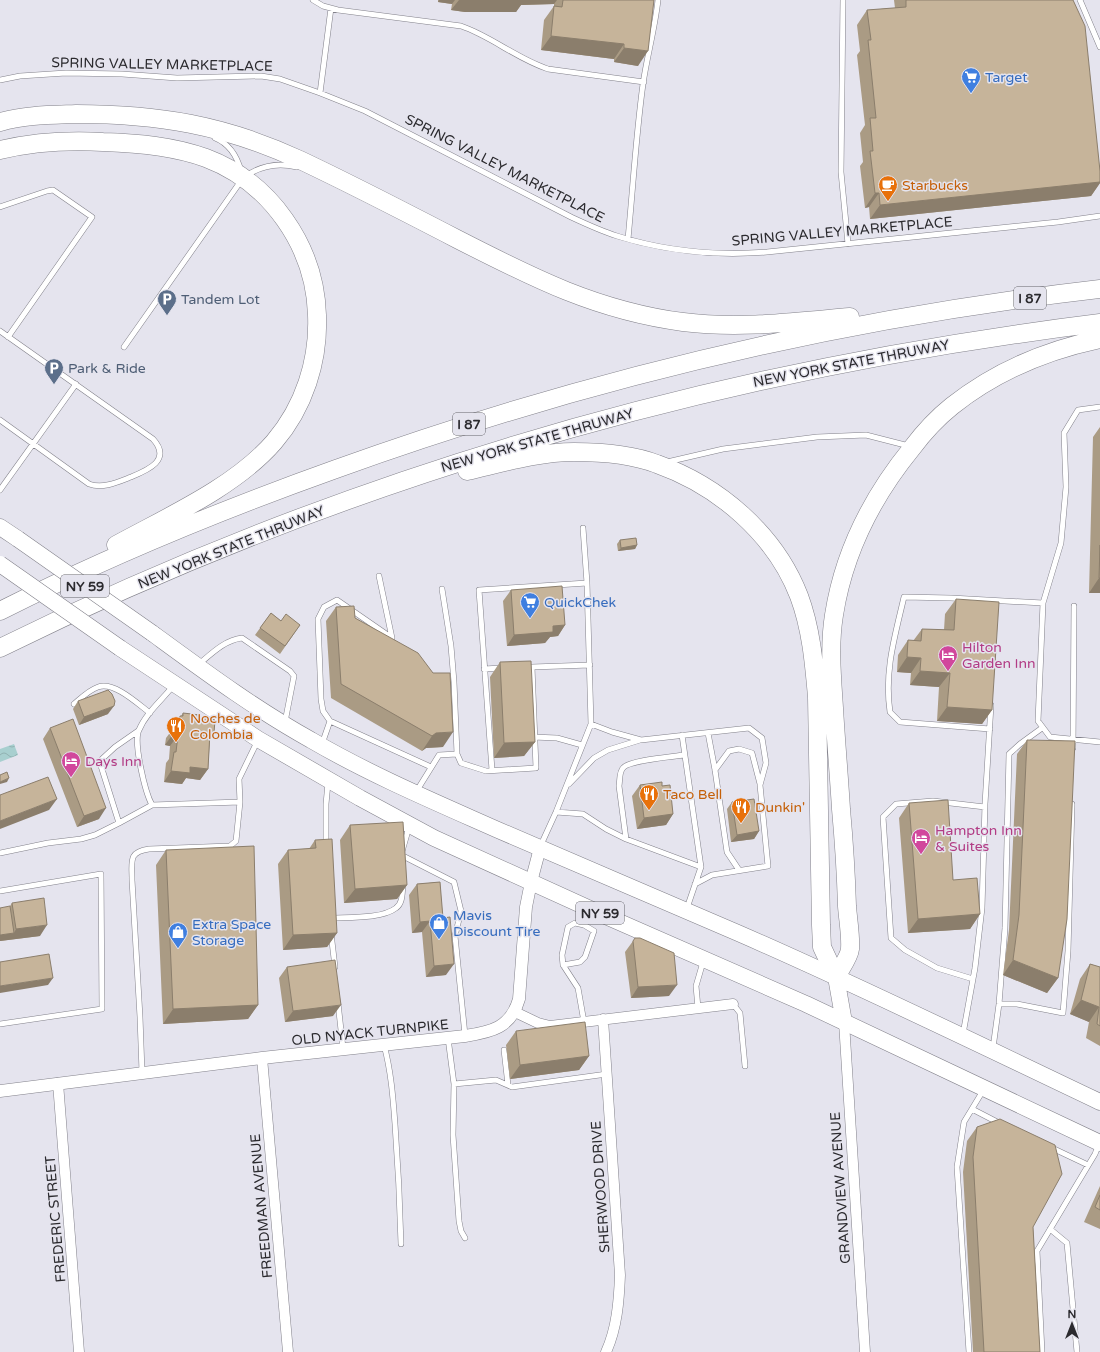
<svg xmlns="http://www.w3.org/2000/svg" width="1100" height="1352" viewBox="0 0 1100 1352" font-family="'Varela Round',sans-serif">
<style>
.water{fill:url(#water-waves)}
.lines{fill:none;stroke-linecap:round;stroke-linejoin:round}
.service-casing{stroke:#82818a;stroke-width:6}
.minor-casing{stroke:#82818a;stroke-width:11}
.tertiary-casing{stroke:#82818a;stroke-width:13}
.primary-casing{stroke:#82818a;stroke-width:17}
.motorway-casing{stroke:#82818a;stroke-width:19}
.service{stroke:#fff;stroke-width:5}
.minor{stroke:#fff;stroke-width:10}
.tertiary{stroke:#fff;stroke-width:12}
.primary{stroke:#fff;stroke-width:16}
.motorway{stroke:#fff;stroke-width:18}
.primary-bridge-casing{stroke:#82818a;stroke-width:17;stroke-linecap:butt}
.primary-bridge{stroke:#fff;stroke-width:16}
.wall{fill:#aa9b84}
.shaded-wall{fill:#8b7e6c}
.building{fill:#c6b49a;stroke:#8b7e6c}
.labels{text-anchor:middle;stroke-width:3;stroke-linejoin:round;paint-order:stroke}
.shield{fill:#e5e4ee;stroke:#636268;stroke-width:1}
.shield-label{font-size:13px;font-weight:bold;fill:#2b2a2e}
.street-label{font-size:14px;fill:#2b2a2e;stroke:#e5e4ee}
.shop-label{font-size:14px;fill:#366cbe;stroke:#e5e4ee;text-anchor:start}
.food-label{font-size:14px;fill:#c56008;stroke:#e5e4ee;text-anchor:start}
.service-label{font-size:14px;fill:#4e5e75;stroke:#e5e4ee;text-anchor:start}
.hotel-label{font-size:14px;fill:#b23c85;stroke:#e5e4ee;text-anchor:start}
</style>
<defs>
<pattern id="water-waves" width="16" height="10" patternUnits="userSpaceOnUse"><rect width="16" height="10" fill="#a8cfcf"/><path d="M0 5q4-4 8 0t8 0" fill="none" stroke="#91b2b2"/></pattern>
</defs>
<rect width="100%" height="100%" fill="#e5e4ee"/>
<path class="water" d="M14 744 18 755 0 762V749Z"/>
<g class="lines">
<g class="service-casing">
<path id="service" d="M313 0 323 6 338 10 461 26C491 36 517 59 548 69L644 82
M843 0 841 172 848 244
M1080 0 1100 47
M0 80 20 76 66 73 122 74 177 78 261 76 280 79 320 93 365 111 571 217C586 224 601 231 617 236 665 251 717 256 767 252L1058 222 1100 216
M320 93 331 8
M215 138C230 144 237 156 241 171
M0 207 47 191 53 190 92 217 8 337
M628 239C633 187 636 135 643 84 647 56 655 28 658 0
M0 331 153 439C172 460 148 470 131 477 118 482 103 489 89 484L0 420
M124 347 243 178C259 166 277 162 297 167
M1100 407 1078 410 1064 433 1066 487 1061 543 1043 603 1038 721 1050 737 1100 742
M667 462 723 449 817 437 866 435 909 446
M0 490 76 384
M583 528 587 583
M442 589 451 646 454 682 457 754 461 763 486 771 536 768 532 667 590 665
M199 664C212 653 225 640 242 638L290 671 294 676 285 722
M484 669 501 668
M173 686C162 700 146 713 139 730 133 742 145 792 152 805L240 802 239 779 257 742
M74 704C81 698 89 690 98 687 114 681 138 704 150 713
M330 721 323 711 321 699 318 619 324 607 337 600 392 638 379 576
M591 724 612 732 641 740 749 728 762 738 766 763 760 785 768 866 712 875 695 884
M990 729 900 722 890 712C884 671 895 636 904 597L951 598 1043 603
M708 733 715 770 727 852 739 870
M682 735 701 867 687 908
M533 737 557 738 582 745
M322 744 330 721 431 767
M1073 748 1074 606
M492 770 479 590 587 583 591 724 556 812 540 847
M715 770 729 751 739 749 752 753 760 784
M569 784 594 758 608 750 640 740
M416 792 439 755 457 754
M556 812 583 814 606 829 626 839 701 867
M119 823 101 766 102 759 115 747 138 731
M409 827 401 855 454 882 461 911 455 936 465 1035
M626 839 619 786C620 781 619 772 623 768 629 760 672 757 684 755
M326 845V804L328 783
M0 853 48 843 81 839 95 835 119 823 152 805
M0 891 101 874 102 1009 0 1024
M331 918C348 917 382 919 396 908 403 903 402 893 403 885
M331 933 335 967
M563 965 580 962 585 957 594 931 584 925
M973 979 937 968 905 950 891 938 883 817 896 804 933 801 985 807
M338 1003 343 1048
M733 1004 740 1013 745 1066
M999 1004H1017L1063 1013 1068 951 1072 804
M698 1008 696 986 703 962
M584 1022 578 988 563 965 562 955 568 927 575 923 584 925 590 912
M963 1034 975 968 982 908 985 804 991 705
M448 1038 454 1084 453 1135 459 1221 461 1231 465 1238
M384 1045C391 1071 393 1097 395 1124 398 1164 400 1204 401 1244
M993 1048 999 1004 1005 928 1009 754 1020 744 1042 728
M504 1050 508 1085
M142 1072 140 1017 132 880C132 861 128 852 149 849L230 846 236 841 240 802
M454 1084 496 1080 512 1087 607 1074
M972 1109 1001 1124
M1050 1147 1088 1165
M1050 1229 1067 1243 1077 1352
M969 1352 957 1167 964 1122 984 1089
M1042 1352 1037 1251 1095 1154 1099 1144"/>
</g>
<g class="minor-casing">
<path id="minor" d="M515 1012 538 1023 550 1026 733 1004
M603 1019 620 1275C619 1301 617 1328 606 1352
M844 1022 865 1352
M262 1058 288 1352
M58 1083 79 1352"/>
</g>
<g class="tertiary-casing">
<path id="tertiary" d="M0 1091 262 1058 465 1036C491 1032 511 1028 519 999L526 907 531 882 540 848"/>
</g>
<g class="primary-casing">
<path id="primary" d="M0 527 18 539
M152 633C204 671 255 709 311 740 371 775 435 802 498 830 578 864 658 899 738 933 860 986 980 1045 1100 1102
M120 648 258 739 360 798 434 838 610 918 806 1004 1100 1143
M836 977 844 1022"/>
</g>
<g class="motorway-casing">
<path id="motorway" d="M0 122C25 115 50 115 76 114 158 114 225 125 300 160 353 185 405 212 457 239 533 278 598 311 683 322 739 329 794 322 850 317
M0 150C34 142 68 140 103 142 138 143 173 146 206 158 270 182 315 246 317 315 319 361 304 407 274 442 235 487 167 517 116 545
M467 471C502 463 538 452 574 452 602 452 631 454 657 464 719 486 775 534 799 596 811 628 814 662 817 697L821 925 822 947 836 977
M0 611C109 556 221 510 336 469 583 380 839 319 1100 289
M0 648C346 477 717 370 1100 323
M836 977C840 969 849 958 850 949 851 936 848 920 847 906 846 874 844 842 841 809 839 776 836 742 834 708 832 677 829 646 834 615 844 551 872 497 912 448 924 432 937 418 952 406 995 372 1047 350 1100 339"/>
</g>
<use href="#service" class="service"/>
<use href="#minor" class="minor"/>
<use href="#tertiary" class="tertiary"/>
<use href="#primary" class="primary"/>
<use href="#motorway" class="motorway"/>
<g class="primary-bridge-casing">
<path id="primary-bridge" d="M18 539 152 633
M0 564 120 648"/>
</g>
<use href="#primary-bridge" class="primary-bridge"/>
</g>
<path class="wall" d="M438 0H654L638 66 614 62V59L541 50 544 20 554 6V4L521 5 516 12H465L451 10 452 4 438 2Z
M894 0H1073L1100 171V183L1091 196 870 219 869 207 865 208 860 166 863 162 860 133 865 125 857 55 860 51 857 25 867 10 895 8Z
M1100 427V593H1089L1093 437Z
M620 540 637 545 635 549 618 551 617 544Z
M511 590 565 625 558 636 550 637 545 643 507 646 503 601Z
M956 599 992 710 982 724 937 721 939 687 910 685 911 673 897 672 898 655 908 640 913 641 922 629 944 630 945 614Z
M336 607 355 618 433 673 443 747 426 748 422 751 331 698 326 621Z
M271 613 281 621 300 625 280 654 255 635Z
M500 662 535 742 524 756 494 758 490 677Z
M78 701 108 714 79 725 73 709Z
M183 713 200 718 210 739 208 769 200 780 186 778 182 784 164 782 166 763 169 759 170 746 165 745 166 738 172 730V727L180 716H181Z
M50 728 99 819 77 827 43 739Z
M1027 740 1058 978 1047 993 1003 975 1009 930 1017 754Z
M640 785 662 786 673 814 666 825 637 829 632 796Z
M732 802 759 831 754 839 731 842 727 809Z
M909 803 953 880 980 914 970 929 908 933 899 818Z
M350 825 407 885 397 899 344 903 340 840Z
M315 840 337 933 327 947 283 950 278 864 288 850 309 849Z
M166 850 258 1005 248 1019 163 1024 156 865Z
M440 882 446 975 426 977 422 932 412 933 409 895 417 884Z
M12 903 40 936 0 941 10 906Z
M633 941 669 996 631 998 625 952Z
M1090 964 1100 967V1046L1086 1038 1089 1022 1070 1014 1080 979Z
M287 967 333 1016 285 1022 279 978Z
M516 1031 589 1056 579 1070 510 1079 506 1045Z
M977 1127 1033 1227 1040 1352H973L963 1172 967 1141Z
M1100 1186V1229L1084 1222Z"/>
<path class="shaded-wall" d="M439 0H455L452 4 438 2Z
M459 0H557L554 4 521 5 516 12H465L451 10Z
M551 36 624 44 614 59 541 50Z
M624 48 648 51 638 66 614 62Z
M1100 182V183L1091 196 870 219 880 205Z
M875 193H879L869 207 865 208Z
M637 545 635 549 618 551 621 548Z
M1099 578H1100V593H1089Z
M565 625 558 636 550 637 545 643 507 646 514 635 553 626Z
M907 657 921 658 911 673 897 672Z
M920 671 950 673 939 687 910 685Z
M114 706 108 714 79 725 84 717Z
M947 707 992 710 982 724 937 721Z
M210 732 214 733 206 744Z
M453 732 443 747 426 748 422 751 432 736 436 733Z
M173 734 178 735 170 746 165 745Z
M535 742 524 756 494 758 504 743Z
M190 767 208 769 200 780 186 778 182 784 164 782 171 771Z
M9 778 7 782 0 784V782Z
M57 799 49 810 0 829V821Z
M106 808 99 819 77 827 84 816Z
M673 814 666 825 637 829 644 818Z
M759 831 754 839 731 842 737 835Z
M407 885 397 899 344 903 355 889Z
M980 914 970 929 908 933 918 919Z
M430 921 422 932 412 933 420 922Z
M47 925 40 936 0 941V935L14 933 16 929Z
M337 933 327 947 283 950 293 935Z
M1013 960 1058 978 1047 993 1003 975Z
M454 964 446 975 426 977 434 966Z
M53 978 48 985 0 993V986Z
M677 985 669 996 631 998 638 987Z
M1081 1000 1099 1007 1089 1022 1070 1014Z
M258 1005 248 1019 163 1024 173 1009Z
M341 1005 333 1016 285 1022 293 1011Z
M589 1056 579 1070 510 1079 520 1065Z"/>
<path class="building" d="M563 0H654L648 51 624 48V44L551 36 554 6 562 7Z
M906 0H1073L1085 26 1100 171V182L880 205 879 193H875L870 151H873L870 118H876L868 40H871L867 10 906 7Z
M636 538 637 545 621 548 620 540Z
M1100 545V578H1099Z
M562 586 565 625 553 626V632L514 635 511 590Z
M956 599 999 602 992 710 947 707 950 673 920 671 921 658 907 657 908 640 921 641 922 629 954 630Z
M354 606 355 618 418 653 433 673H450L453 732 436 733 432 736 341 684 336 607Z
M271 613 281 621 286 614 300 625 285 646 260 628Z
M531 661 535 742 504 743 500 662Z
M108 690 112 694 115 701 114 706 84 717 78 701Z
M183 713 200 715V718L215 720 214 733 210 732 208 769 190 767V773L171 771 174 752H176L178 735 173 734 174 727 179 728 180 716H183Z
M73 719 106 808 84 816 50 728Z
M1027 740 1075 741 1067 919 1058 978 1013 960 1019 915Z
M7 772 9 778 0 782V775Z
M48 777 57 799 0 821V795Z
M662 782V786L670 785 673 814 644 818 640 785Z
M754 799 759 831 737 835 732 802Z
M948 800 953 880 977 878 980 914 918 919 909 803Z
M403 822 407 885 355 889 350 825Z
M332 839 337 933 293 935 288 850 316 848 315 840Z
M254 846 258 1005 173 1009 166 850Z
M440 882 443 918 450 917 454 964 434 966 430 921 420 922 417 884Z
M44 898 47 925 16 929 12 903Z
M10 906 14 933 0 935V908Z
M635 938H640L674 953 677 985 638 987 633 941Z
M49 954 53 978 0 986V962Z
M335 960 341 1005 293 1011 287 967Z
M1090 964 1100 967V1026L1097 1024 1099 1007 1081 1000Z
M585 1022 589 1056 520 1065 516 1031Z
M1000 1119 1055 1145 1062 1174 1033 1227 1040 1352H984L973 1157 977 1127Z
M1100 1195V1210L1095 1207Z"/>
<defs>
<g id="supermarket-pin" transform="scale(1)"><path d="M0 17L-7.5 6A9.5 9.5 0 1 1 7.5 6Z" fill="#3f7fe0" stroke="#e5e4ee"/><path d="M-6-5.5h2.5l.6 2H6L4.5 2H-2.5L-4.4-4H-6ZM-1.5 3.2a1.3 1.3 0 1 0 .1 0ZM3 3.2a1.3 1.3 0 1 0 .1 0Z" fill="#fff"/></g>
<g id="cafe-pin" transform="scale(1)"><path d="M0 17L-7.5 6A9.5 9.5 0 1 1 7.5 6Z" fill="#e8710a" stroke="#e5e4ee"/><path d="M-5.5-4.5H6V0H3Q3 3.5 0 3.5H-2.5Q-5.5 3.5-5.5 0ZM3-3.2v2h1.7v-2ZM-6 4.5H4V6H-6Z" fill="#fff"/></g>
<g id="parking-pin" transform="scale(1)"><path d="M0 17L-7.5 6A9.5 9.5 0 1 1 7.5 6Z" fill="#5c6f8a" stroke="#e5e4ee"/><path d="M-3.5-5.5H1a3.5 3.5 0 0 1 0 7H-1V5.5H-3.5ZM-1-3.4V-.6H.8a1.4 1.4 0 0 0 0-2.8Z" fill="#fff"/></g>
<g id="hotel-pin" transform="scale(1)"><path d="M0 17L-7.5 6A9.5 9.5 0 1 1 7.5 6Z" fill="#d1479c" stroke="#e5e4ee"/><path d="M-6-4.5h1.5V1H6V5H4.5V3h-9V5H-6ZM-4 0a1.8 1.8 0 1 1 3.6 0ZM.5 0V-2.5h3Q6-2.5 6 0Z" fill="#fff"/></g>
<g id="restaurant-pin" transform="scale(1)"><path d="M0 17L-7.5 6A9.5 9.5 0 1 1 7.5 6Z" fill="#e8710a" stroke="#e5e4ee"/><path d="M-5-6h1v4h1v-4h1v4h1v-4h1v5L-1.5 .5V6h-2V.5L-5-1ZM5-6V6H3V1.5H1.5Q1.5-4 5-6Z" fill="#fff"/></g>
<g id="shop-pin" transform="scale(1)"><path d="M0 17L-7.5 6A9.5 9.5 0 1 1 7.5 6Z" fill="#3f7fe0" stroke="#e5e4ee"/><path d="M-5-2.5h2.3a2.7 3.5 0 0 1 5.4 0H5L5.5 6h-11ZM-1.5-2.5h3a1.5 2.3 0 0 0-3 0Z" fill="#fff"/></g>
</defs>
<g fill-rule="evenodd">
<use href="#supermarket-pin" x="971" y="77"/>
<use href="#cafe-pin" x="888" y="185"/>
<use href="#parking-pin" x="167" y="299"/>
<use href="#parking-pin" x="54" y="368"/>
<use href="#supermarket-pin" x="530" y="602"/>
<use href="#hotel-pin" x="948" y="655"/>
<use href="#restaurant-pin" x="176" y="726"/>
<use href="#hotel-pin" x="71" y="761"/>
<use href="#restaurant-pin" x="649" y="794"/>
<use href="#restaurant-pin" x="741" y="807"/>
<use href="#hotel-pin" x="921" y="838"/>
<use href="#shop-pin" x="439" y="923"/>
<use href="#shop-pin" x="178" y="932"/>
</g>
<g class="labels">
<g class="shield">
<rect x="1014" y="287" width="32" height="22" rx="3"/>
<rect x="453" y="413" width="32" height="22" rx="3"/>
<rect x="61" y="575" width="48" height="22" rx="3"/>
<rect x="576" y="902" width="48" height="22" rx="3"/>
</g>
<g class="shield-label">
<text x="1030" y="303">I 87</text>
<text x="469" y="429">I 87</text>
<text x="85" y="591">NY 59</text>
<text x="600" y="918">NY 59</text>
</g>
<g class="street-label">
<text transform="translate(162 64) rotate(1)" y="5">SPRING VALLEY MARKETPLACE</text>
<text transform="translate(505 168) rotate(27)" y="5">SPRING VALLEY MARKETPLACE</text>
<text transform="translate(842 231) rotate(-5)" y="5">SPRING VALLEY MARKETPLACE</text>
<text transform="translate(851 363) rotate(-11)" y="5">NEW YORK STATE THRUWAY</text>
<text transform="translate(537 440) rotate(-16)" y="5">NEW YORK STATE THRUWAY</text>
<text transform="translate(231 547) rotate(-22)" y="5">NEW YORK STATE THRUWAY</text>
<text transform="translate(370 1032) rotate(-6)" y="5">OLD NYACK TURNPIKE</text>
<text transform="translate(600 1187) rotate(-94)" y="5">SHERWOOD DRIVE</text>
<text transform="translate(840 1188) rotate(-94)" y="5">GRANDVIEW AVENUE</text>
<text transform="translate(261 1206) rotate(-95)" y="5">FREEDMAN AVENUE</text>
<text transform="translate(55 1219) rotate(-95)" y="5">FREDERIC STREET</text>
</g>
<g class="shop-label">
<text x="985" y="82">Target</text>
<text x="544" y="607">QuickChek</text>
<text x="453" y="920">Mavis<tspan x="453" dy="16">Discount Tire</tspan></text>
<text x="192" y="929">Extra Space<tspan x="192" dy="16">Storage</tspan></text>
</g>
<g class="food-label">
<text x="902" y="190">Starbucks</text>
<text x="190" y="723">Noches de<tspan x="190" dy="16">Colombia</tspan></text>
<text x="663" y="799">Taco Bell</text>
<text x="755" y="812">Dunkin'</text>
</g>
<g class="service-label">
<text x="181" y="304">Tandem Lot</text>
<text x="68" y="373">Park &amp; Ride</text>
</g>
<g class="hotel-label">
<text x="962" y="652">Hilton<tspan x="962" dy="16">Garden Inn</tspan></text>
<text x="85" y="766">Days Inn</text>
<text x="935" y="835">Hampton Inn<tspan x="935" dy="16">&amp; Suites</tspan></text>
</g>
</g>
<g transform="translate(1072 1324)" stroke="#e5e4ee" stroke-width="3" paint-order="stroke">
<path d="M0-3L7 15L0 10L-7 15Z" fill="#2b2a2e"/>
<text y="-6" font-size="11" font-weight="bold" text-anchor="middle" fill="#2b2a2e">N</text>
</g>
</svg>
